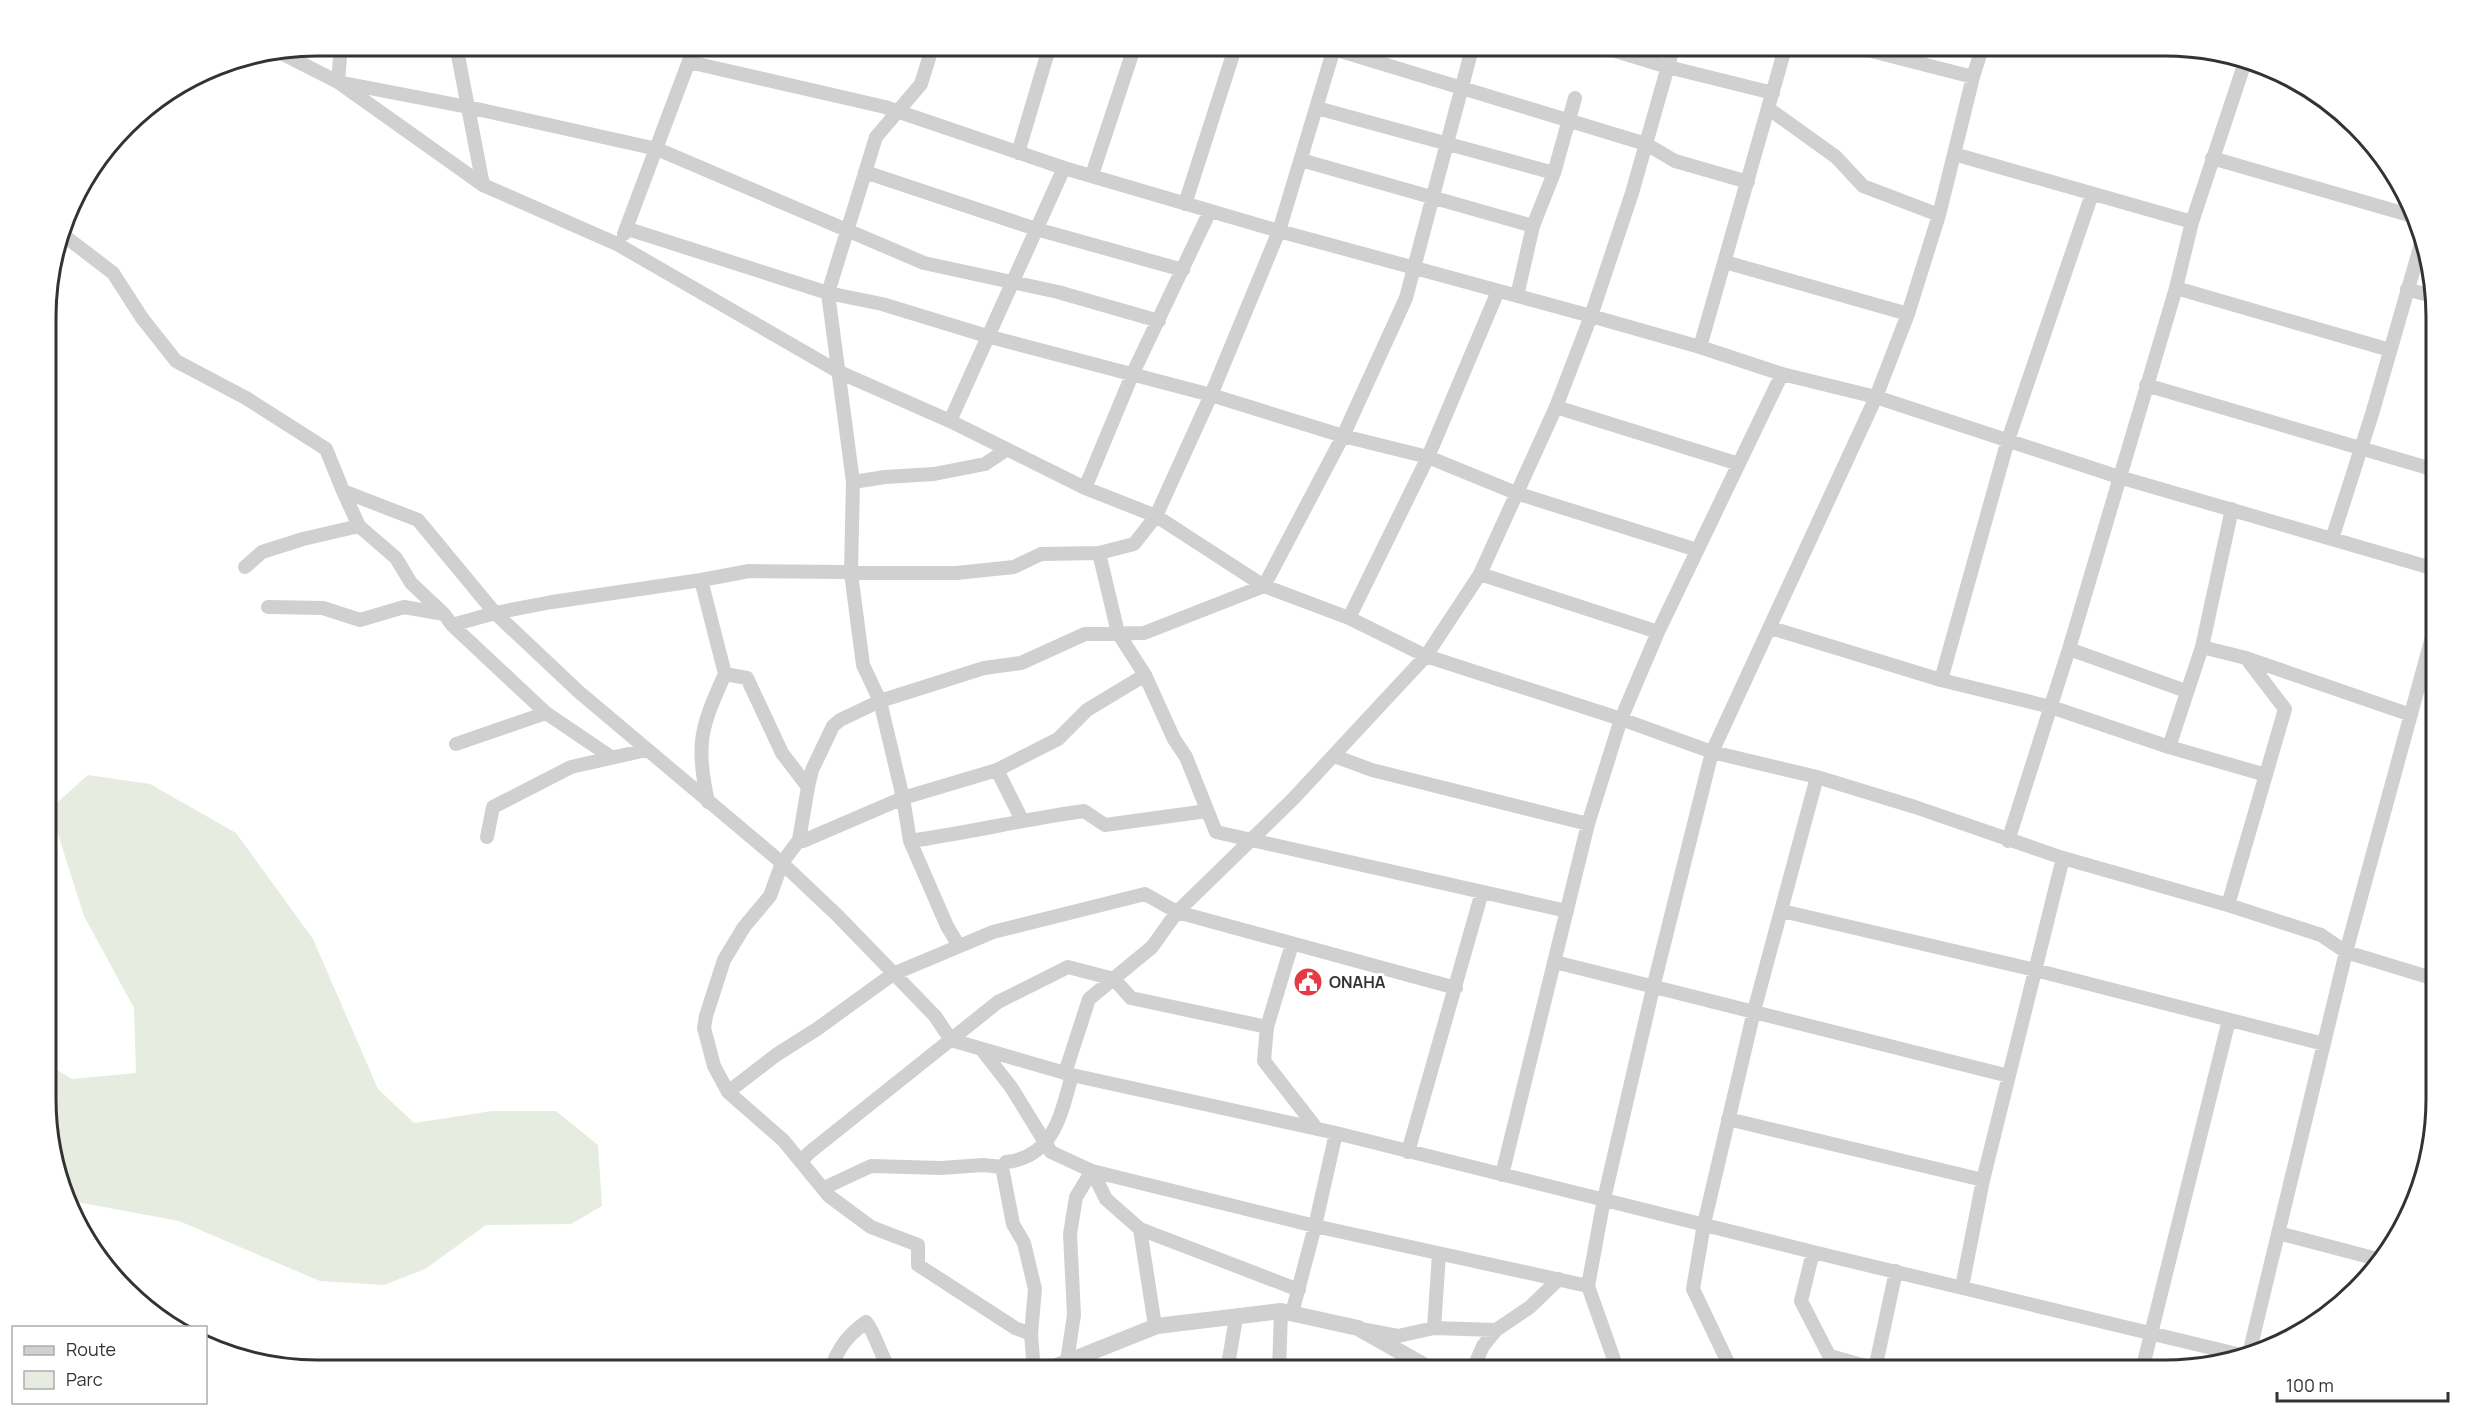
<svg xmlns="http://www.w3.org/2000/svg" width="2481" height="1416" viewBox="0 0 2481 1416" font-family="Manrope,sans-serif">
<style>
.green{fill:#e6ecdf}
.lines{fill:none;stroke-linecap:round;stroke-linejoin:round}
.minor{stroke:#d0d0d0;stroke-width:14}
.tertiary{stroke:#d0d0d0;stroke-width:16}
.labels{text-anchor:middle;stroke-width:6;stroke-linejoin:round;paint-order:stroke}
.poi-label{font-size:16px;font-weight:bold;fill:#333;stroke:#fff;text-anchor:start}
.rim{fill:none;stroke:#333;stroke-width:3}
</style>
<rect width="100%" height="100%" fill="#fff"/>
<path class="green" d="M88 775 150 784 236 833 313 939 378 1089 414 1123 492 1111H556L598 1145 602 1206 571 1224 486 1225 425 1269 384 1285 320 1281 179 1221 72 1201 47 1135V1064L72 1079 136 1073 134 1008 84 916 50 809Z"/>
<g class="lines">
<path class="minor" d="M341 45 338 82 483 185 617 244 839 372 950 421 1085 488 1156 516 1264 586 1349 618 1426 656 1621 719 1712 752 1817 777 1915 807 2063 858 2228 905 2321 935 2346 952 2435 979
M456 45 483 185
M933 45 921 84 876 137 828 293 853 482 851 573 863 665 880 701 903 798 910 841 947 926 959 946
M1596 45 1668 67 1773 93
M1848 45 1973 77
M1334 49 1646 144 1675 161 1748 182
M279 52 338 82 468 107 657 149 924 263 1058 292 1159 321
M689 62 885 107 1064 168 1279 231 1591 316 1700 347 1782 374 1876 397 2119 477 2435 569
M1317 108 1554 173
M1769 109 1836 157 1863 186 1939 215
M1018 153 1050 45
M1954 154 2192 222
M2212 158 2416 217
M1301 160 1533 226
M865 172 1036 229 1183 270
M1092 175 1135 45
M1185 204 1236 45
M628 229 828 293 882 304 987 336 1211 395 1343 436 1428 457 1516 493 1697 550
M62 234 113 273 142 318 176 361 246 398 326 449 343 491 418 520 495 613 579 692 782 863 838 916 935 1016 951 1040 1072 1075 1336 1133 1813 1252 2237 1354
M624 234 695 45
M1725 262 1908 314
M2176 288 2390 350
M2407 289 2435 297
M1517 296 1533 226 1554 173 1575 98
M1700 347 1786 45
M2146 385 2435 470
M1556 407 1739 464
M950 421 1064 168
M853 482 885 477 934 474 985 464 1006 450
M1085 488 1132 375 1210 211
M343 491 359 526 396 558 411 583 444 614 452 625 546 713 611 757
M2332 539 2372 414 2423 237
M1099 553 1118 633 1145 675 1174 739 1186 757 1216 832 1567 911
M245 567 262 552 303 539 359 526
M1480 574 1658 632
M701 580 725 674 747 678 782 753 808 787 799 840 782 863 770 896 744 927 724 960 706 1016 704 1028 714 1066 728 1092
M268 607 323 608 360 620 404 607 444 614
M1349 618 1428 457 1498 291
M452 625 495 613 552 602 701 580 749 571 956 573 1014 567 1041 554 1099 553 1134 544 1156 516 1211 395 1279 231 1335 45
M1771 628 1941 680 2051 707 2169 747 2266 775
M2202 647 2246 658 2411 715
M2069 649 2186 691
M1941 680 2008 440 2092 194
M456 744 546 713
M2169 747 2202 647 2232 509
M1334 756 1372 770 1588 824
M997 770 1022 820
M808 787 812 770 833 726 840 720 880 701 984 668 1021 663 1085 634 1144 633 1264 586 1343 436 1406 298 1473 45
M708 802C695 744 701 727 725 674
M487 837 493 807 571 767 646 750
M799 840 803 841 903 798 997 770 1058 739 1087 710 1145 675
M910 841C968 833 1025 819 1084 811L1105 825 1207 811
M2008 841 2069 649 2176 288 2192 222 2246 59
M2228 905 2285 709 2246 658
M1782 911 2035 970 2324 1044
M1292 944 1267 1027 1264 1061 1317 1129
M1555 962 2009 1076
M982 1050 1011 1087 1051 1152 1092 1171 1315 1226 1588 1286
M1065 1073 1089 999 1152 947 1177 912 1293 799 1426 656 1480 574 1556 407 1591 316 1632 193 1674 45
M1728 1119 1983 1180
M1408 1152 1482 892
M801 1161 810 1152 998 1002 1068 967 1114 979 1131 998 1267 1027
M1092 1171 1106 1199 1140 1229 1299 1290
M1502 1175 1588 824 1621 719 1658 632 1782 374
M824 1188 871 1166 941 1168 983 1165 1002 1167
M1140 1229 1155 1326
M2278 1233 2381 1260
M1813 1252 1801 1301 1837 1371
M1962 1287 1983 1180 2063 858
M1292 1313 1315 1226 1336 1133
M1434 1328 1439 1254
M1366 1330 1398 1336 1434 1328 1496 1330
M1031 1334 1015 1328 918 1265V1245L871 1227 829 1196 783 1140 728 1092 776 1055 817 1029 893 974 993 932 1145 894 1177 912 1456 988
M2250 1350 2346 952 2435 626
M1830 1356 1883 1371
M1067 1361 1074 1315 1070 1234 1076 1197 1092 1171
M1875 1369 1896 1271
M2142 1370 2229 1020
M830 1371C838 1348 847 1336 866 1322 875 1333 879 1351 887 1364
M1034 1371 1031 1334 1035 1289 1024 1243 1013 1224 1002 1167 1006 1162C1054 1157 1061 1114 1072 1075
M1227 1371 1236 1318
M1279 1371 1281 1311
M1472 1371 1483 1346 1496 1330 1530 1307 1559 1279
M1618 1371 1588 1286 1604 1199 1653 988 1712 752 1876 397 1908 314 1939 215 1973 77 1983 45
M1732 1371 1693 1289 1704 1224 1754 1011 1817 777"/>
<path class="tertiary" d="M1044 1371 1157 1326 1281 1311 1358 1328 1434 1371"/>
</g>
<defs>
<g id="civic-disc" transform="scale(1.5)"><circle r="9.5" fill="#e63946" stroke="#fff"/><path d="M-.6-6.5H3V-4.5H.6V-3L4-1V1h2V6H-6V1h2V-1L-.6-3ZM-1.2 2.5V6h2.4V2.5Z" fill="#fff"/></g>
</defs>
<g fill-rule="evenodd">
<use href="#civic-disc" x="1308" y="982"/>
</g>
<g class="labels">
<g class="poi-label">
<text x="1329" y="988">ONAHA</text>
</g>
</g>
<path d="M0 0H2481V1416H0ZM317 56H2165A261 261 0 0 1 2426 317V1099A261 261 0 0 1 2165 1360H317A261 261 0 0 1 56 1099V317A261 261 0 0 1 317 56Z" fill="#fff" fill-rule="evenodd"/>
<path class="rim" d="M317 56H2165A261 261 0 0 1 2426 317V1099A261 261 0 0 1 2165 1360H317A261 261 0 0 1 56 1099V317A261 261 0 0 1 317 56Z"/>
<rect x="12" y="1326" width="195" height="78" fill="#ffffff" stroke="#adadad" stroke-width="1.5"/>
<rect x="24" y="1346" width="30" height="9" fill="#d0d0d0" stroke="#adadad" stroke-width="1.5"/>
<text x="66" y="1356" font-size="18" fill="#333333">Route</text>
<rect x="24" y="1371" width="30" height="18" fill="#e6ecdf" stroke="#adadad" stroke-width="1.5"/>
<text x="66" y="1386" font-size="18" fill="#333333">Parc</text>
<path d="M2277 1392v9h171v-9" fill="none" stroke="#333333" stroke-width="3"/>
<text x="2286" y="1392" font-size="18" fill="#333333" stroke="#ffffff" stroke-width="4.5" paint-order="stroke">100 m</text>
</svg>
